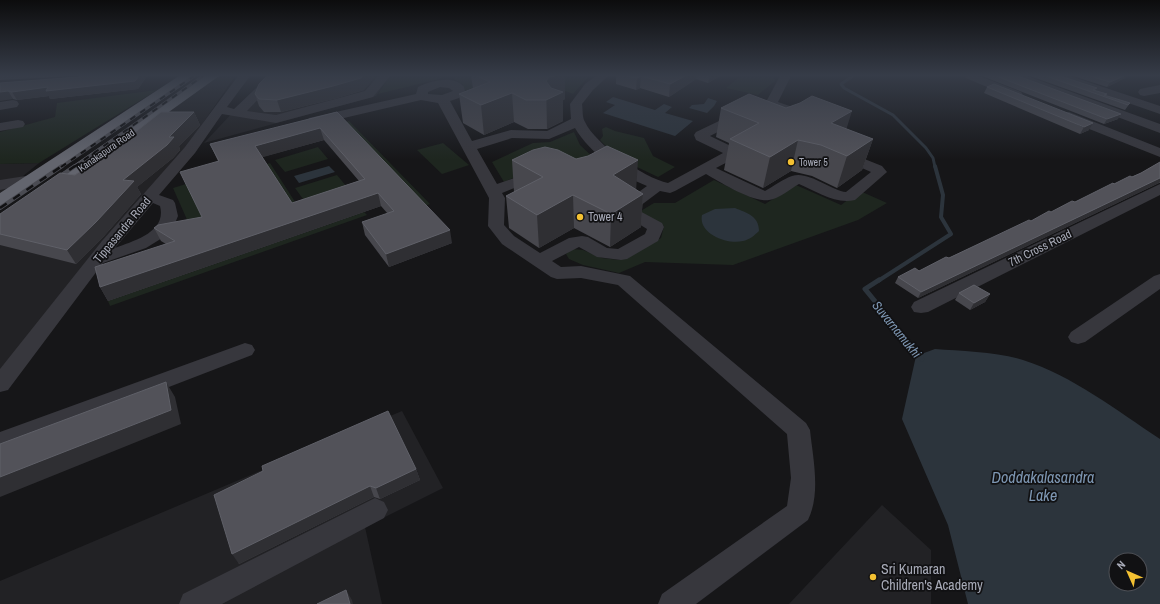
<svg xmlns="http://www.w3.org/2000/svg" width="1160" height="604" viewBox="0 0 1160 604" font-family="'Archivo Narrow',sans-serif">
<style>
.built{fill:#222225}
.green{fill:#1e261f}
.water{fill:#2c343c;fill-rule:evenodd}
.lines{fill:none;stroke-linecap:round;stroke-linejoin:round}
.stream-far2{stroke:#2c343c;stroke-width:3}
.stream-far1{stroke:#2c343c;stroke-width:4}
.stream{stroke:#2c343c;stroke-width:5}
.minor{fill:#37373d;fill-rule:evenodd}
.highway{fill:#63656e;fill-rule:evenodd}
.rail-far1-casing{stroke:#4a4b52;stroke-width:3}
.rail-casing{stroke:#4a4b52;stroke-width:4}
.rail-far1{stroke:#111113;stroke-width:2;stroke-dasharray:6;stroke-linecap:butt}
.rail{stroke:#111113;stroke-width:2.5;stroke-dasharray:8;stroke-linecap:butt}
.wall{fill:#47474d;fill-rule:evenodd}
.shaded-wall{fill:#2f2f33}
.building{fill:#525259;stroke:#5f6068;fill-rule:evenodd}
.poi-dot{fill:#f4c132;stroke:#111113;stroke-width:1.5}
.labels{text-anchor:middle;stroke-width:3.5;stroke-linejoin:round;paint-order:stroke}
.far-street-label{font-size:10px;fill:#a8abb8;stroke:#111113}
.far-poi-label{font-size:10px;fill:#a8abb8;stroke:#111113;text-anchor:start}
.poi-label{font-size:12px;fill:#a8abb8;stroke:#111113;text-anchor:start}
.street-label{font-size:12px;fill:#a8abb8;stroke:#111113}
.water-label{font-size:13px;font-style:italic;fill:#7e97b3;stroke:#111113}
.near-poi-label{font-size:14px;fill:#a8abb8;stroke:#111113;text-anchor:start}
.near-water-label{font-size:16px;font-style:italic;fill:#7e97b3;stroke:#111113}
</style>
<rect width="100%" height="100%" fill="#161618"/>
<path class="built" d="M218 76H235L184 151 0 374V228L26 212Z
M267 76H390L376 96 204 143Z
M39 163 0 195V164Z
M402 411 443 488 365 527 382 604H0V581Z
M882 505 931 550V604H789Z"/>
<path class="green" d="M390 76H444L439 79 378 94Z
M457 76H589L573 94 546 83 462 95 463 85 454 79Z
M741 76H773L775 81 758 95 726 88Z
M157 90 39 163 0 164V132L55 117 57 103Z
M349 121 430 204 419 208 340 124Z
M606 127 615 131 644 138 653 156 675 167 658 177C637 167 615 158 600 140L603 136 602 129Z
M574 132 580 145 595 159 538 167 504 182 492 162 533 143 550 142Z
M443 143 469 165 442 174 417 150Z
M318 147 328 159 285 172 275 160Z
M270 163 299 208 293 210 264 165Z
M337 175 351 192 308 206 295 188Z
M714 180 765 204 796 185 841 205 860 191 887 203 858 220 733 265 645 262 619 273 583 265 569 259 566 254 572 249 583 250 602 258 619 260 661 238 664 226 639 212 654 203H675Z
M186 184 211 236 196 240 173 188Z
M364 212 367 215 110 306 108 301Z"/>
<path class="water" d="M613 97 655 110 664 104 672 107 665 113 693 121 675 136 603 113 615 105 606 102Z
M708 98 717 101 714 106 707 113 689 108 692 105 704 104Z
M329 166 335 172 299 183 294 176Z
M735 208C747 213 759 216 759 231 755 235 749 240 743 241 728 245 698 234 702 215L715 209Z
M935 349C961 351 998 352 1023 360 1073 376 1116 410 1160 439V604H968L948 525 902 419 916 356ZM1116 560H1140V584H1116Z"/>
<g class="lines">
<path class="stream-far2" d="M853 76 841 84 844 88 893 115 926 148 933 158 935 167"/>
<path class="stream-far1" d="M878 281 951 234 941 217 943 195 935 166"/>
<path class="stream" d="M879 280 865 289 922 359"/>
<path class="minor" d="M238 76H250L227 107 234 109 269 76H280L247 111 276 115 365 91 378 76H390L373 97 276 123 222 114 195 153 159 195 173 200 175 203 178 216 173 228 167 235 146 248 103 263 8 390 0 392V369L102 241 185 147ZM153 203 160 206C167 232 134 241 115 248Z
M596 76H608L593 90 582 104C583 110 582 117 585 122 595 144 644 178 668 183L723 153 696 140 694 135 696 132 740 111 745 112 746 115 745 118 710 136 737 149 739 152 737 157 716 168 763 190 765 191C774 186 783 179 792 176 807 170 831 190 846 192L871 172 837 157 835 154 837 151 842 150 882 166 887 172 855 200C836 205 816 191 799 184 790 189 779 199 769 200 753 203 720 182 706 174L675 191 670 193 660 191 636 209 662 223 664 227 658 241 627 259 621 260 597 257 579 247 552 261 561 267 581 266 630 276 806 423 810 430C813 459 821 493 808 520L696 604H658L662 594 787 506 791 478 787 434 618 285 581 278 557 279 551 277 502 244 488 226 489 198 438 103 421 100 314 125 309 124 307 121 309 118 416 94 418 87C429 81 455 74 464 87L465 92 459 98 450 101 472 141 511 130 547 131 571 119 570 104 585 84ZM440 87 449 88 453 91 442 95 428 94V92ZM575 128C590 153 620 175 647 186L622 204 619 210 621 213 647 229 645 234 618 249 607 248 588 237 582 236 569 238 540 253 514 236 504 225 505 198 502 193 542 177 544 174 542 171 537 170 497 184 477 149 512 138 549 139Z
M780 76H791L778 102 801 110 802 113 801 116H791L770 108 766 102Z
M964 76H979L1021 92 1023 95 1021 98H1013L966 78Z
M1012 76H1027L1160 124V133L1014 78Z
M1054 76H1070L1160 106V114L1056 78Z
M1160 85V93L1144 96 1140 95 1138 92 1140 89Z
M13 100 17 101 19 104 17 107 0 110V102Z
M1069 112 1160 148V157L1064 119 1063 116 1064 113Z
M18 120 23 121 25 124 23 127 0 131V123Z
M32 175 37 176 39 179 37 182 0 190V180Z
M1160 184V195L928 312 921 313 914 312 911 307 914 302Z
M1160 274V289L1085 342 1078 344 1071 342 1068 337 1071 332 1154 276Z
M245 343 252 345 255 350 252 355 0 452V432Z
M375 498 384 502 388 510 384 518 222 604H179L183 594Z"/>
<path class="highway" d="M179 76H194L192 79 6 205 0 206V193Z
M204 76H219L7 228 0 230V215Z"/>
<g class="rail-far1-casing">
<path id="rail-far1" d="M61 167 194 76
M74 167 203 76"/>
</g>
<g class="rail-casing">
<path id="rail" d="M56 179 75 166
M0 208 62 166"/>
</g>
<use href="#rail-far1" class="rail-far1"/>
<use href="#rail" class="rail"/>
</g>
<path class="wall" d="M0 76H73L0 80Z
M90 76H147L138 89 50 99 49 96 17 100 13 99 0 83Z
M471 76H565V99L563 100V121L547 129H528L514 122 484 135 463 123 459 94 473 88Z
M616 76H720L708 83 696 79 669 97 640 88 636 90 616 84Z
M982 76H1018L1118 119 1104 124Z
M1030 76H1060L1096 91 1107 94 1105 96 1130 103 1125 110Z
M1073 76H1127L1125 78 1107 87Z
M994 84 1089 130 1080 134 984 93 987 87Z
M364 90 337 98 281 112H264L259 106 255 94Z
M721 108 846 129 873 139 862 170 837 188 812 176 791 171 763 188 724 170 729 143 716 137Z
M194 112 200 125 179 146 180 150 173 158 137 187 141 194 104 236 76 264 0 245V214Z
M337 112 452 243 389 267 365 235 362 222 388 214 381 206 108 301 100 287 166 244 161 241 154 228 202 217 218 161 210 144ZM324 140 359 181 292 203 262 157Z
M512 160 636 190 643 194 641 227 610 247 574 228 539 248 509 228 506 196 514 192Z
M1160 162V183H1159L918 298 895 283 898 277 919 271 1031 221 1075 202 1114 184 1141 173Z
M959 293 990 294 985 302 970 310 955 300Z
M416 469 420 480 380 499 374 497 239 564 214 495Z"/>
<path class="shaded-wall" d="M139 76H147L138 89 50 99 49 96 17 100 12 92 48 87Z
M363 76H376L364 90 337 98 281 112 277 100Z
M554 76H565V99L563 100V121L547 129 546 81 549 77Z
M641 76 640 88 636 90 637 78Z
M685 76H696V79L669 97 670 84Z
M710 76H720L708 83Z
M1124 76H1127L1125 78 1107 87 1110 82Z
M8 91 13 99 0 101V92Z
M512 93 514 122 484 135 481 105Z
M852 111 843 140 831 123Z
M194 112 200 125 179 146 180 150 173 158 137 187 141 194 104 236 76 264 67 250 123 180 169 137Z
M1121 114 1118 119 1104 124 1107 119Z
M1093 123 1089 130 1080 134 1084 127Z
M320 128 324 140 260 158 255 146Z
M873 139 862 170 837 188 847 156Z
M798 140 791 171 763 188 770 157Z
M638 160 636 192 613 175Z
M1160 178V182L1159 183 918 298 921 292Z
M378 193 381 206 108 301 100 287Z
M643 194 641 227 610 247 611 214Z
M573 195 574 228 539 248 537 215Z
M450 230 452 243 389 267 386 254Z
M990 294 985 302 970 310 974 303Z
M166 382 175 397 181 424 0 497V477Z
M416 469 420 480 380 499 376 488Z
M370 486 374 497 239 564 232 554Z
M346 590 352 600 353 604H350Z"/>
<path class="building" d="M90 76H139L135 81 46 91 48 87 12 92 8 91 0 92V83Z
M267 76H363L361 78 333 86 277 100 259 99 255 94 259 84Z
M477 76H554L549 77 546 81 551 88 563 92 546 100H526L512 93 481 105 459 94 490 82Z
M627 76H685L670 84 641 76 637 78Z
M996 76H1018L1121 114 1107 119Z
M1046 76H1060L1097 88 1093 90 1107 94 1104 95 1130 103 1128 105Z
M1090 76H1124L1110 82Z
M994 84 1093 123 1084 127 987 87Z
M749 94 786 108 800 103 812 96 852 111 831 123 873 139 847 156 821 145 798 140 770 157 730 139 759 123 721 108Z
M161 112H194L169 137H174L167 145 123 180 134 181 96 222 67 250 0 234V214L60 173 75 175 131 134H133Z
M337 112 450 230 386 254 362 222 394 211 378 193 100 287 95 267 175 241 154 228 158 225 202 217 180 172 219 161 210 144ZM320 128 365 179 292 203 255 146Z
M607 146 638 160 613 175 643 194 611 214 573 195 537 215 506 196 543 177 512 160 533 150 545 147 558 150 576 159 588 156Z
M1160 162V178L921 292 898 277 915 268 919 271 946 257 949 258 1029 220 1031 221 1049 211 1051 212 1072 201 1075 202 1113 183 1114 184 1130 176 1132 177 1141 173Z
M974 285 990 294 974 303 959 293Z
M166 382 171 410 0 477V444Z
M388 411 416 469 376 488 370 486 232 554 214 495 263 471 262 466Z
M346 590 350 604H317Z"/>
<linearGradient id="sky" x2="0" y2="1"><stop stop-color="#0c0c0d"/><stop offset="0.47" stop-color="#363c48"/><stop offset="1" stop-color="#363c48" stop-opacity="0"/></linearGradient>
<rect width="1160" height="160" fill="url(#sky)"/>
<g class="poi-dot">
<circle cx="791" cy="162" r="4"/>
<circle cx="580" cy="217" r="4"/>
<circle cx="873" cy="577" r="4"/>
</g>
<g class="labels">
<g class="far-street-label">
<text transform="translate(106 150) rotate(-35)" y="4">Kanakapura Road</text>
</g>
<g class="far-poi-label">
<text x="799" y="166">Tower 5</text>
</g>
<g class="poi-label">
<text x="588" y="221">Tower 4</text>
</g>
<g class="street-label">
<text transform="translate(122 230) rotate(-50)" y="4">Tippasandra Road</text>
<text transform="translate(1040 248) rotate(-26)" y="4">7th Cross Road</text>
</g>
<g class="water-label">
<text transform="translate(897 329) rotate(51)" y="5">Suvarnamukhi</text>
</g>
<g class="near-poi-label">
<text x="881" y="574">Sri Kumaran<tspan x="881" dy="16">Children's Academy</tspan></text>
</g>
<g class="near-water-label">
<text x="1043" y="483">Doddakalasandra<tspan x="1043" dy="18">Lake</tspan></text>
</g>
</g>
<g transform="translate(1128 572) rotate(315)"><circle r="19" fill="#111113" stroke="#4d4f55"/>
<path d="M0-3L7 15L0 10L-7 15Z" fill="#f4c132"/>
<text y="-6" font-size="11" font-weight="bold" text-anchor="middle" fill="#a8abb8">N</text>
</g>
</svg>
